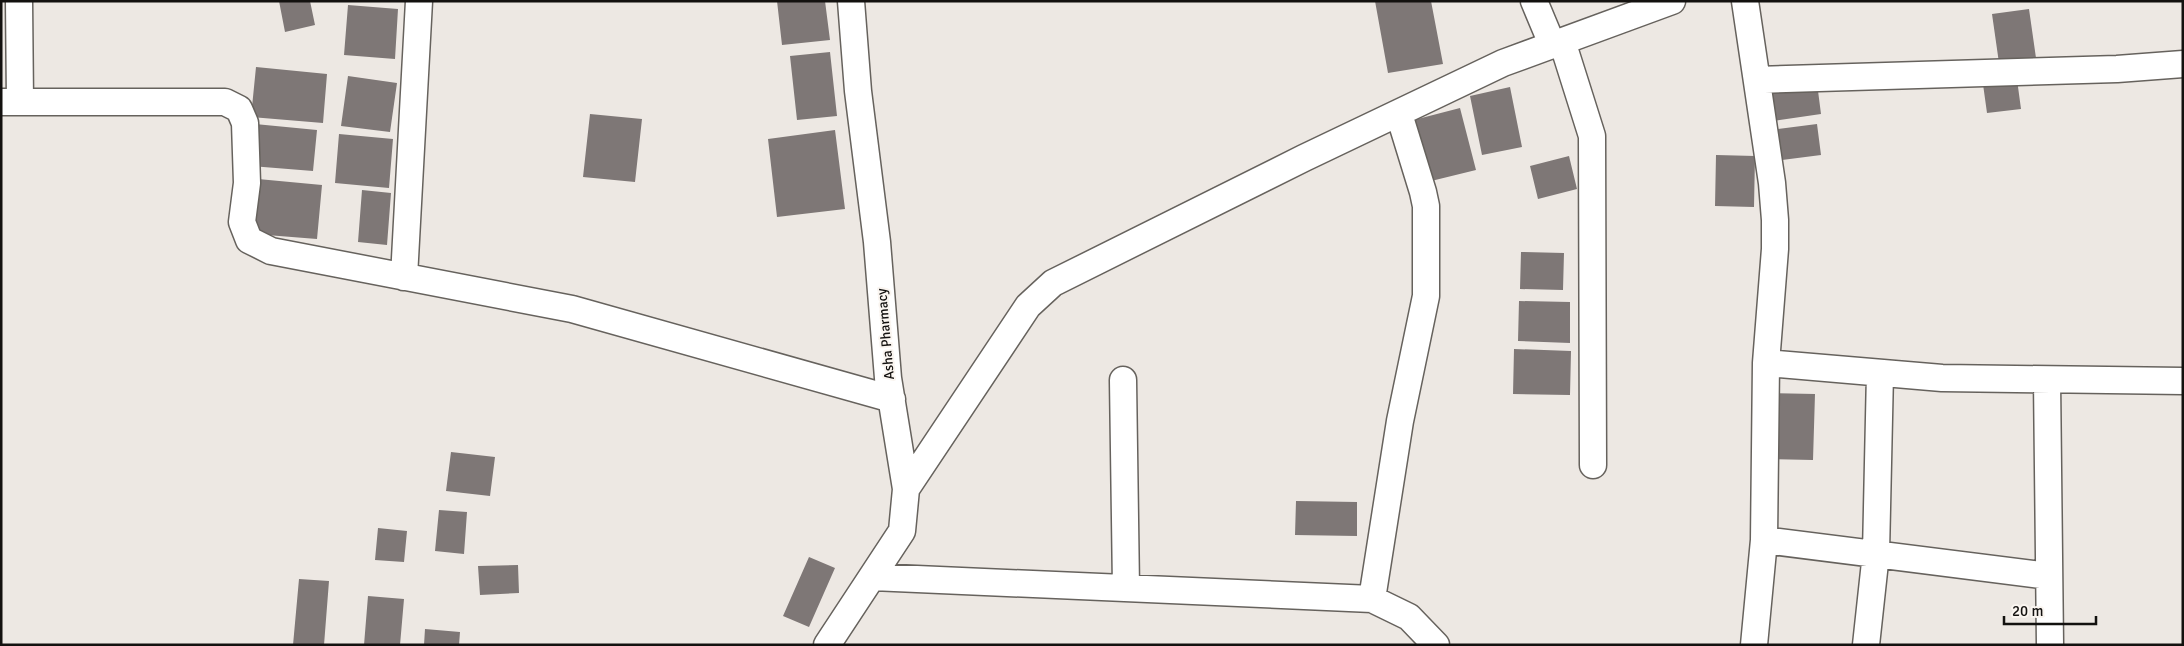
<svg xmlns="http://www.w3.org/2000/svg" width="2184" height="646" viewBox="0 0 2184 646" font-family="Signika,sans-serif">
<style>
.building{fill:#7e7776}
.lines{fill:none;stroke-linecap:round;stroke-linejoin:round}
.minor-casing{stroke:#66625d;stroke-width:29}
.minor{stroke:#fff;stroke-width:26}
.labels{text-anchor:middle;stroke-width:4;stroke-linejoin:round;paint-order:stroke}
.street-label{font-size:14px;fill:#13110f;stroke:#faf5f0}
</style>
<rect width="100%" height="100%" fill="#ede8e3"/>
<path class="building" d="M279 1H310L315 25 285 32Z
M777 1H825L830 40 782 45Z
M1375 1H1431L1443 64 1388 73Z
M348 5 398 9 395 59 344 55Z
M2029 9 2036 58 1999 63 1992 14Z
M830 52 837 116 797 120 790 56Z
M256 67 327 74 323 123 251 117Z
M2016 72 2021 109 1987 113 1982 77Z
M348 76 397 83 390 132 341 126Z
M1817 83 1821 114 1766 122 1762 90Z
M1510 87 1522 147 1482 155 1470 96Z
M1460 108 1476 170 1423 183 1406 122Z
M590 114 642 119 635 182 583 177Z
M255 124 317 130 313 171 252 166Z
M1817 124 1821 155 1774 161 1770 130Z
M835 130 845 209 777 217 768 139Z
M339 134 393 139 389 188 335 183Z
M1716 155 1755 156 1754 207 1715 206Z
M1569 156 1577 189 1538 199 1530 166Z
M258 179 322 185 317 239 254 234Z
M362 190 391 193 387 245 358 242Z
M1521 252 1564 253 1563 290 1520 289Z
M1519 301 1570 302V343L1518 341Z
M1514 349 1571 351 1570 395 1513 394Z
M1771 393 1815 394 1813 460 1770 459Z
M451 452 495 457 490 496 446 491Z
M1296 501 1357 502V536L1295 535Z
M439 510 467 512 464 554 435 551Z
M378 528 407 531 404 562 375 560Z
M809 557 835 568 809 627 783 616Z
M518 565 519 593 480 595 478 566Z
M299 579 329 581 324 645H293Z
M368 596 404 599 400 645H364Z
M425 629 460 632 459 645H424Z"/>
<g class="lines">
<g class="minor-casing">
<path id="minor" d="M19 1 20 102
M1534 1 1552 44
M1745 1 1772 183 1775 220V249L1766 363 1764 540 1754 645
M1562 41 1592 136 1593 465
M1757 80 2117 69 2183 64
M1 102H225L239 109 245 123 247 183 242 222 249 240 271 251 572 309 892 399
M404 277 419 1
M1766 363 1942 378 2183 381
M1123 380 1126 588
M2047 380 2050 645
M906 489 1028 306 1053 283 1304 158 1503 63 1672 1
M1764 540 2049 576
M872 577 1372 599 1409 617 1436 645
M1372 599 1400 421 1426 296V206L1423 192 1399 114
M827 645 902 531 906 489 888 378 877 242 858 91 851 1
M1866 645 1876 553 1880 373"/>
</g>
<use href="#minor" class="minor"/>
</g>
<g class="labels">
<g class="street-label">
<text transform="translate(885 334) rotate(-95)" y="5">Asha Pharmacy</text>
</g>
</g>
<rect width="2184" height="646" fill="none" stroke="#13110f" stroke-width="5"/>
<path d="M2004 616v8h92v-8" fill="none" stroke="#13110f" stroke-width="2.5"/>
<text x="2012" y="616" font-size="15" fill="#13110f" stroke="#faf5f0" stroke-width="4" paint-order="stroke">20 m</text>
</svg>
